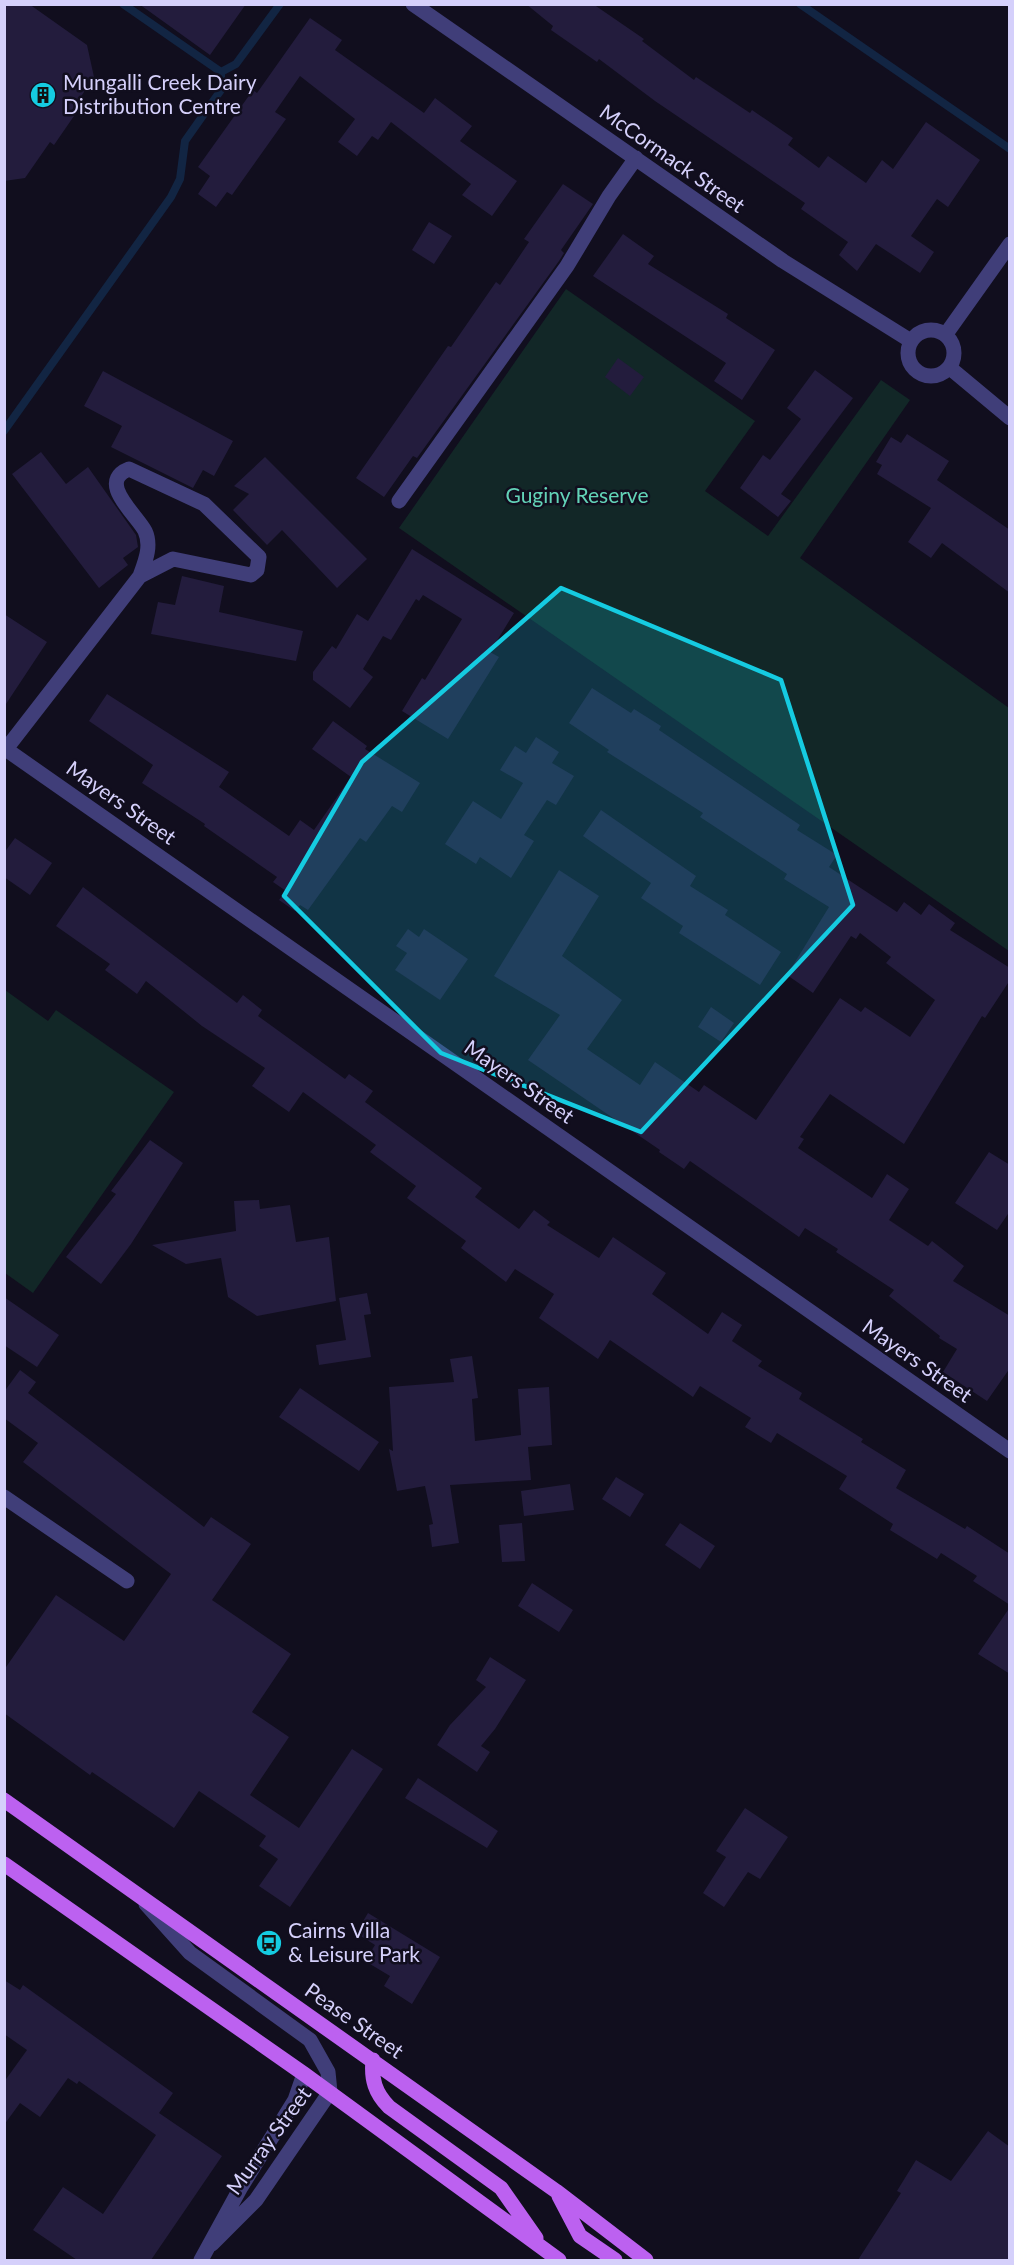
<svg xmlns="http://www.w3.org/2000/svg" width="1014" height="2265" viewBox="0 0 1014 2265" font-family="Lato,sans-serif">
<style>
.green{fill:#122727}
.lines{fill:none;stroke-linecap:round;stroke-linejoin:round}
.stream{stroke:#122543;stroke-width:8}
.building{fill:#231c3d}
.minor{stroke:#403e79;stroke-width:15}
.major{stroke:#bc61f0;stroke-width:15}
.marked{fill:#15cbe1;fill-opacity:0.2;stroke:#15cbe1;stroke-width:4.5;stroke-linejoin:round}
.labels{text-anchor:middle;stroke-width:5;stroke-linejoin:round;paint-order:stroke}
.poi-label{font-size:21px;fill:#d5d0fb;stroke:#110e1e;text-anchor:start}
.street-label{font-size:21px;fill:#d5d0fb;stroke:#110e1e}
.park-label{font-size:21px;fill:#63d3b8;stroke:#110e1e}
</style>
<rect width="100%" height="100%" fill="#110e1e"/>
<path class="green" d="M566 289 755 421 705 491 768 536 881 380 910 400 800 558 1009 708V951L399 528Z
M5 990 48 1021 56 1010 174 1092 33 1293 5 1273Z"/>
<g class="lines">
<path class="stream" d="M123 4 221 72
M800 4 1010 149
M4 431 171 197 180 179 185 141 221 90V72L236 64 280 4"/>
</g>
<path class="building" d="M4 4H29L87 45 94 77 70 113 74 116 54 145 50 142 25 178 4 181Z
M139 4H246L210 55Z
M526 4H593L644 39 642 41 694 80 696 77 750 113 752 110 793 138 788 145 819 168 828 156 866 183 882 160 893 169 926 122 980 160 948 207 937 199 911 236 934 252 920 273 876 244 857 271 839 255 848 242 801 209 805 203 655 101 599 59 597 62 551 30 553 26Z
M310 18 342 40 335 50 424 113 435 98 472 126 460 141 517 181 492 216 462 195 471 184 391 122 378 140 372 136 357 156 338 142 355 119 300 76 275 112 286 119 232 195 227 192 216 207 198 194 210 176 198 167 253 90 257 93Z
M563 184 593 204 561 250 564 253 559 261 417 458 413 456 384 497 356 478 448 346 451 347 496 282 500 285 529 242 524 239Z
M429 222 452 236 434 264 412 250Z
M623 234 654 256 648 264 728 314 726 318 775 350 742 400 714 381 726 363 593 276Z
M618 358 644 377 630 396 605 377Z
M815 370 853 398 781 494 791 501 778 517 740 488 763 455 770 460 801 419 787 408Z
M103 371 233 441 214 476 203 470 193 488 111 447 122 426 84 406Z
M907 434 949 461 937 480 1010 530V593L942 543 931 558 908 542 931 508 877 474 882 465 876 462 891 437 901 443Z
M41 452 66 484 88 467 136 535 138 547 123 558 128 565 99 588 12 474Z
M265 457 367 559 337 588 282 530 267 545 233 510 249 494 234 486Z
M412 549 514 613 490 652 499 657 448 739 402 711 422 678 425 680 462 619 423 595 419 601 416 599 391 640 383 636 363 669 373 677 350 708 313 680V672L332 646 336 649 357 614 368 621Z
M182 576 224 586 219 612 303 631 296 661 151 634 158 602 175 605Z
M4 614 47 642 4 707Z
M592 688 631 713 634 709 661 726 659 730 800 825 797 830 837 855 829 867 897 912 904 902 921 915 929 904 955 923 950 930 1010 968V980L985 1018 982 1016 904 1144 830 1094 800 1137 804 1139 798 1148 872 1198 887 1174 909 1189 889 1220 928 1246 932 1241 964 1266 953 1281 1010 1316V1368L987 1401 943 1372 957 1349 939 1338 940 1336 889 1296 894 1290 836 1252 838 1249 805 1228 799 1237 690 1161 684 1169 659 1152 660 1150 528 1060 560 1015 494 976 559 870 599 896 562 956 622 1000 587 1049 640 1085 655 1062 699 1092 704 1085 756 1120 840 998 861 1012 865 1007 910 1037 935 1000 886 963 891 957 860 933 856 939 851 936 813 993 787 975 829 907 784 879 787 874 700 817 703 813 607 752 609 750 569 723Z
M107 694 229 772 219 787 289 836 300 820 314 830 351 777 312 749 333 721 367 746 365 749 420 783 402 812 392 806 366 842 360 838 308 910 300 905 295 911 279 900 286 891 273 882 277 877 204 826 205 824 142 783 153 765 89 721Z
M536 737 559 752 552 763 574 776 556 805 547 800 524 835 534 841 511 878 480 857 476 864 445 844 473 801 501 819 523 783 500 770 515 746 526 753Z
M601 810 696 876 690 886 728 910 725 915 781 952 760 985 679 933 683 926 641 898 651 883 583 836Z
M15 838 52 863 30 895 4 877V853Z
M83 887 237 1003 243 995 262 1010 258 1016 345 1079 349 1074 373 1091 365 1102 482 1188 475 1197 519 1229 534 1210 550 1222 547 1225 599 1258 613 1237 666 1273 652 1294 708 1334 722 1312 742 1325 732 1341 762 1361 758 1366 802 1393 799 1399 863 1439 861 1442 906 1470 896 1488 965 1529 967 1526 1010 1554V1605L973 1581 977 1576 941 1553 937 1559 890 1530 893 1524 839 1489 847 1476 777 1433 771 1443 745 1427 751 1418 700 1386 693 1397 610 1340 598 1359 539 1318 554 1294 515 1269 506 1282 461 1248 466 1241 407 1198 416 1186 370 1152 376 1145 303 1092 289 1112 252 1086 265 1068 202 1026 146 981 137 994 105 970 110 964 56 926Z
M408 929 419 937 424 929 468 959 440 1000 395 970 407 953 396 946Z
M711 1007 734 1023 721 1042 698 1027Z
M150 1140 183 1163 131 1244 101 1284 66 1257 116 1194 111 1191Z
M989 1152 1010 1165V1211L997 1230 955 1203Z
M259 1200 260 1209 290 1205 296 1242 329 1237 336 1301 257 1316 228 1297 221 1258 186 1264 152 1245 236 1231 234 1201Z
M367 1293 371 1314 364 1315 371 1357 319 1365 316 1345 346 1340 339 1298Z
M4 1297 59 1335 37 1367 4 1345Z
M472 1356 478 1398 472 1399 475 1441 521 1435 518 1389 549 1387 552 1445 528 1447 531 1480 450 1485 459 1543 432 1547 429 1525 433 1524 425 1486 397 1491 389 1449 393 1451 389 1387 454 1382 450 1359Z
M20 1370 36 1382 28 1393 204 1527 211 1517 251 1544 212 1600 291 1654 252 1712 289 1737 250 1795 299 1828 352 1749 383 1769 290 1907 259 1886 278 1859 259 1846 266 1836 199 1791 174 1828 92 1772 90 1775 4 1713V1670L56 1595 124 1641 171 1574 23 1462 38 1443 4 1418V1392Z
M300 1388 379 1442 359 1471 279 1417Z
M616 1477 644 1494 630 1517 602 1499Z
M570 1484 574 1510 524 1516 521 1491Z
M522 1523 525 1561 502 1562 499 1525Z
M680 1523 715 1546 700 1569 665 1545Z
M532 1583 573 1610 559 1632 518 1606Z
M1010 1607V1674L978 1654Z
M490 1657 526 1680 495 1729 481 1746 490 1752 477 1772 437 1745 450 1725 486 1687 476 1680Z
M418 1778 498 1831 487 1848 405 1798Z
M745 1808 788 1837 760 1879 748 1872 724 1907 703 1893 726 1857 716 1851Z
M368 1913 440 1957 412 2004 384 1986 390 1976 365 1961 375 1945 356 1933Z
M4 1980 20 1990 23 1985 173 2093 159 2113 222 2156 151 2260H77L33 2230 63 2187 103 2214 156 2135 79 2081 77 2084 68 2078 40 2117 20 2103 4 2125V2082L27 2050 4 2034Z
M988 2131 1010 2147V2260H858L901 2193 897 2191 916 2160 951 2181Z"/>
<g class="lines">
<path class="minor" d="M413 4 783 261 911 341
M908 353a23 23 0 1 1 46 0a23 23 0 1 1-46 0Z
M946 334 1010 244
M950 368 1010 418
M399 501 567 266 609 196 636 158
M4 748 1010 1451
M6 749 140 576C145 562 152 546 145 531 137 515 96 482 129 469L204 504 259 557 257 570 251 575 173 559 140 576
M4 1497 127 1581
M146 1904 190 1953 310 2040 328 2072 330 2092 256 2200 212 2244
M201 2260 241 2187 295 2100 304 2074"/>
<path class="major" d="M4 1800 556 2191 646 2260
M4 1864 304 2074 559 2260
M373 2060C371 2079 375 2093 389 2107L501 2188 536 2238
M559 2196 580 2236 615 2260"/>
</g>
<path class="marked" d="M561 588 781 680 853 905 641 1132 441 1053 284 896 362 762Z"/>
<defs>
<g id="building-disc" transform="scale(1.35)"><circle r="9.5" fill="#15cbe1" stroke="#110e1e"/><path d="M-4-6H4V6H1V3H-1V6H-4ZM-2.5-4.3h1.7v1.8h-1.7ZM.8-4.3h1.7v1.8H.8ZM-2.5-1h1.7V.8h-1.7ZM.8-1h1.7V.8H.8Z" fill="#111"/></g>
<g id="bus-disc" transform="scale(1.35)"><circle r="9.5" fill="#15cbe1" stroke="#110e1e"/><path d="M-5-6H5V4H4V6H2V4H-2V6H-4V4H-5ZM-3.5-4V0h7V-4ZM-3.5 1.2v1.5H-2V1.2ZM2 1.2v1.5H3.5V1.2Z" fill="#111"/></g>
</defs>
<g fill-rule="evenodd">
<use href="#building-disc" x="43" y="95"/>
<use href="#bus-disc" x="269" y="1943"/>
</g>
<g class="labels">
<g class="poi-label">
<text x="63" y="90">Mungalli Creek Dairy<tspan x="63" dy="24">Distribution Centre</tspan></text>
<text x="288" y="1938">Cairns Villa<tspan x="288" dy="24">&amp; Leisure Park</tspan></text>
</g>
<g class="street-label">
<text transform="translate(672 159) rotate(35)" y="7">McCormack Street</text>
<text transform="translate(121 803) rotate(35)" y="7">Mayers Street</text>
<text transform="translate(519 1082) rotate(35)" y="7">Mayers Street</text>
<text transform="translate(917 1361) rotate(35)" y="7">Mayers Street</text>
<text transform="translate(354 2021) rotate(35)" y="7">Pease Street</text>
<text transform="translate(269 2141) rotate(-54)" y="7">Murray Street</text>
</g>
<g class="park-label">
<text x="577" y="503">Guginy Reserve</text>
</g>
</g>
<rect width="1014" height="2265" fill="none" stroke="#d5d0fb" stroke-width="12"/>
</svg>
